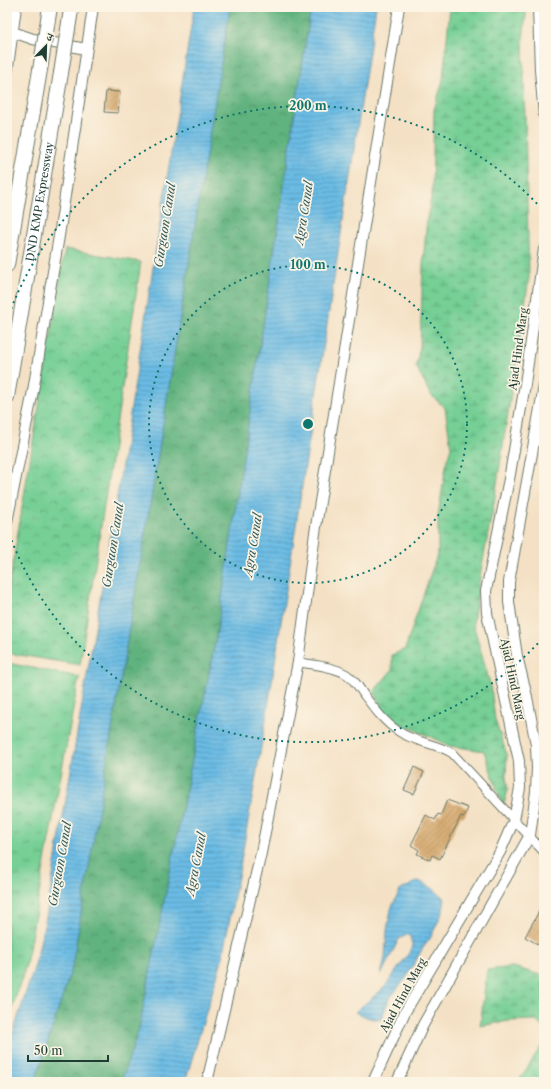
<svg xmlns="http://www.w3.org/2000/svg" width="551" height="1089" viewBox="0 0 551 1089" font-family="'Libre Caslon Text','Noto Serif Devanagari',serif">
<style>
.grass{fill:url(#grass-tufts);stroke:#4a8664}
.forest{fill:url(#forest-crowns);stroke:#407859}
.wetland{fill:url(#wetland-marsh);stroke:#4a8664}
.park{fill:url(#park-crowns);stroke:#4a8664}
.water{fill:url(#water-rules);stroke:#447c8c}
.building{fill:url(#building-hatch)}
.lines{fill:none;stroke-linecap:round;stroke-linejoin:round}
.minor-casing{stroke:#6a7667;stroke-width:10}
.tertiary-casing{stroke:#6a7667;stroke-width:12}
.trunk-casing{stroke:#6a7667;stroke-width:16}
.minor{stroke:#fff;stroke-width:8}
.tertiary{stroke:#fff;stroke-width:10}
.trunk{stroke:#fff;stroke-width:14}
.trunk-bridge-casing{stroke:#6a7667;stroke-width:16;stroke-linecap:butt}
.trunk-bridge{stroke:#fff;stroke-width:14}
.ring{fill:none;stroke:#0f766e;stroke-width:2;stroke-dasharray:2 4}
.labels{text-anchor:middle;stroke-width:3.5;stroke-linejoin:round;paint-order:stroke}
.street-label{font-size:11px;fill:#1f3d34;stroke:#fcf5e5}
.water-label{font-size:12px;font-style:italic;fill:#325d60;stroke:#fcf5e5}
.centre{fill:#0f766e;stroke:#fcf5e5;stroke-width:2}
.ring-label{font-size:12px;text-anchor:middle;font-weight:bold;fill:#0f766e;stroke:#fcf5e5;stroke-width:3.5;stroke-linejoin:round;paint-order:stroke}
</style>
<defs>
<pattern id="grass-tufts" width="24" height="20" patternUnits="userSpaceOnUse"><rect width="24" height="20" fill="#76cf95"/><path d="M3 7l-1-3M5 7V3M7 7l1-3M15 17l-1-3M17 17v-4M19 17l1-3" fill="none" stroke="#60a97a"/></pattern>
<pattern id="forest-crowns" width="20" height="18" patternUnits="userSpaceOnUse"><rect width="20" height="18" fill="#60b27e"/><path d="M2 6a3 3 0 1 1 6 0M12 15a3 3 0 1 1 6 0" fill="none" stroke="#4f9268"/></pattern>
<pattern id="wetland-marsh" width="20" height="14" patternUnits="userSpaceOnUse"><rect width="20" height="14" fill="#76cf95"/><path d="M1 5h8M5 5V1M11 12h8M15 12V8" fill="none" stroke="#60a97a"/></pattern>
<pattern id="park-crowns" width="20" height="18" patternUnits="userSpaceOnUse"><rect width="20" height="18" fill="#76cf95"/><path d="M2 6a3 3 0 1 1 6 0M12 15a3 3 0 1 1 6 0" fill="none" stroke="#60a97a"/></pattern>
<pattern id="water-rules" width="6" height="5" patternUnits="userSpaceOnUse"><rect width="6" height="5" fill="#6abce5"/><path d="M0 2.5h6" fill="none" stroke="#579aba"/></pattern>
<pattern id="building-hatch" width="6" height="6" patternUnits="userSpaceOnUse"><rect width="6" height="6" fill="#d3a569"/><path d="M-1 1l2-2M0 6l6-6M5 7l2-2" fill="none" stroke="#ab8857"/></pattern>
</defs>
<rect width="100%" height="100%" fill="#fcf5e5"/>
<filter id="ink" filterUnits="userSpaceOnUse"><feTurbulence type="fractalNoise" baseFrequency=".025" numOctaves="2"/><feDisplacementMap in="SourceGraphic" scale="8" xChannelSelector="R" yChannelSelector="G"/><feConvolveMatrix kernelMatrix="1 2 1 2 8 2 1 2 1" color-interpolation-filters="sRGB"/></filter>
<filter id="wash" filterUnits="userSpaceOnUse"><feTurbulence type="fractalNoise" baseFrequency=".012" numOctaves="4" result="noise"/><feDisplacementMap in="SourceGraphic" scale="16" xChannelSelector="R" yChannelSelector="G"/><feGaussianBlur stdDeviation="0.9" result="paint"/><feColorMatrix in="noise" values="0 0 0 0 0 0 0 0 0 0 0 0 0 0 0 0 0 1.4 0 .05"/><feComposite in="paint" operator="in"/></filter>
<g filter="url(#wash)">
<rect width="100%" height="100%" fill="#f4e1c5"/>
<path class="grass" d="M7 663 79 677 26 965 7 1024Z"/>
<path class="forest" d="M230 7H311L216 638 139 1029 121 1082H35L72 967 151 499Z"/>
<path class="wetland" d="M450 7H527L523 39 529 278 494 503 481 571 473 623 491 687 495 720 507 755 506 777 508 790 503 807 484 751 450 746 402 724 387 720 374 691 392 670V655L405 649 438 552V516L447 460 451 447 445 408 430 394 416 366 420 347 423 264 427 218 432 194 434 110 443 80Z
M513 967 544 976V1028L535 1020 509 1021 480 1026 487 970Z
M544 1042V1082H518Z"/>
<path class="park" d="M65 249 141 262 80 665 7 653V598Z"/>
<path class="water" d="M194 7H230L151 499 72 967 35 1082H7V1051L35 965 46 917 114 516Z
M311 7H376L267 713 240 867 221 963 185 1082H121L139 1029 216 638Z
M419 881 432 888 445 899 443 911 430 939 425 944 406 978 389 999 381 1020 369 1018 355 1012 385 987 413 947 409 934 399 939 381 975 385 957 387 930 391 909 400 890Z"/>
<g id="blocks">
<path class="building" d="M106 91 120 92 118 113 104 112Z
M414 767 424 772 414 794 404 790Z
M447 800 468 808 464 817 461 816 440 859 432 855 430 860 417 854 419 850 411 845 426 815 435 820 438 814 441 815Z
M544 902V939L541 946 525 937Z"/>
</g>
</g>
<g filter="url(#ink)">
<use href="#blocks" fill-opacity="0" stroke="#6a7667" stroke-width="1"/>
<g class="lines">
<g class="minor-casing">
<path id="minor" d="M298 662C313 665 332 666 346 674 354 679 359 687 364 695 374 708 384 722 398 731 413 742 435 743 452 753L544 852"/>
</g>
<g class="tertiary-casing">
<path id="tertiary" d="M538 7 540 70 544 116
M7 30 33 39 86 49
M7 74 16 7
M7 522 33 391 59 236 93 7
M207 1082 261 853 298 662 315 533 399 7
M373 1082 405 1012 500 852 514 820 520 788 519 761 494 646 487 613 486 591 510 474 525 384 544 249
M397 1082 423 1025 530 835 536 792 537 768 536 745 527 697 517 656 509 602V582L544 386"/>
</g>
<g class="trunk-casing">
<g id="trunk">
<path d="M7 265 40 70"/>
<path id="s1" d="M7 397 61 73"/>
</g>
</g>
<use href="#minor" class="minor"/>
<use href="#tertiary" class="tertiary"/>
<use href="#trunk" class="trunk"/>
<g class="trunk-bridge-casing">
<path id="trunk-bridge" d="M40 70 50 7
M61 73 71 10"/>
</g>
<use href="#trunk-bridge" class="trunk-bridge"/>
</g>
</g>
<g class="ring">
<circle cx="308" cy="424" r="159"/>
<path d="M542 639A318 318 0 0 1 7 528M7 320A318 318 0 0 1 542 209"/>
</g>
<g class="labels">
<g class="street-label">
<text dy="4" stroke="none"><textPath href="#s1" startOffset="198">DND KMP Expressway</textPath></text>
<text transform="translate(518 349) rotate(-82)" y="4">Ajad Hind Marg</text>
<text transform="translate(513 679) rotate(78)" y="4">Ajad Hind Marg</text>
<text transform="translate(403 995) rotate(-61)" y="4">Ajad Hind Marg</text>
</g>
<g class="water-label">
<text transform="translate(304 213) rotate(-81)" y="4">Agra Canal</text>
<text transform="translate(165 225) rotate(-81)" y="4">Gurgaon Canal</text>
<text transform="translate(113 545) rotate(-81)" y="4">Gurgaon Canal</text>
<text transform="translate(253 545) rotate(-81)" y="4">Agra Canal</text>
<text transform="translate(60 864) rotate(-80)" y="4">Gurgaon Canal</text>
<text transform="translate(196 864) rotate(-79)" y="4">Agra Canal</text>
</g>
</g>
<circle cx="308" cy="424" r="6" class="centre"/>
<g class="ring-label">
<text x="308" y="110">200 m</text>
<text x="308" y="269">100 m</text>
</g>
<rect width="551" height="1089" fill="none" stroke="#fcf5e5" stroke-width="24"/>
<g transform="translate(46 46) rotate(23)" stroke="#fcf5e5" stroke-width="3" paint-order="stroke">
<path d="M0-3L7 15L0 10L-7 15Z" fill="#1f3d34"/>
<text y="-6" font-size="11" font-weight="bold" text-anchor="middle" fill="#1f3d34">उ</text>
</g>
<path d="M28 1055v6h80v-6" fill="none" stroke="#1f3d34" stroke-width="2"/>
<text x="34" y="1055" font-size="12" fill="#1f3d34" stroke="#fcf5e5" stroke-width="3" paint-order="stroke">50 m</text>
</svg>
